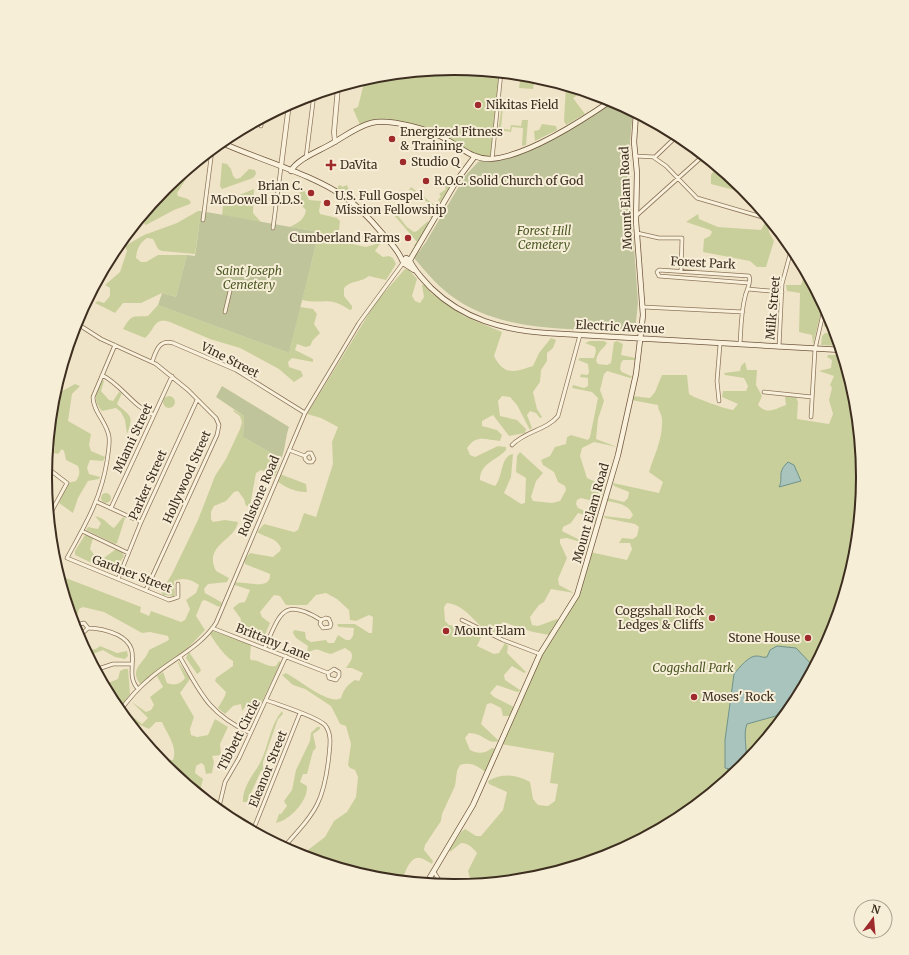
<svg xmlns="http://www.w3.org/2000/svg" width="909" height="955" viewBox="0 0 909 955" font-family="Merriweather,serif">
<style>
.green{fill:#c9cf9b}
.cemetery{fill:#bfc49a}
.water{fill:#a9c4bc;stroke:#6f938a}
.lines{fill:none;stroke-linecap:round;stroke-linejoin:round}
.stream{stroke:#6f938a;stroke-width:1}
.minor-casing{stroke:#8d765c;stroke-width:4.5}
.tertiary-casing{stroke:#8d765c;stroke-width:5.5}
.secondary-casing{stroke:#6f573f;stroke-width:6}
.minor{stroke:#faf1dc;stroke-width:3}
.tertiary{stroke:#faf1dc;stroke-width:4}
.secondary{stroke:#faf1dc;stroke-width:4.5}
.poi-dot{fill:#9e2a2b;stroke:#f7eed8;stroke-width:1.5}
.labels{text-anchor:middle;stroke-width:4;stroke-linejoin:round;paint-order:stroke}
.poi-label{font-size:12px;fill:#3d2e20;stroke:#f7eed8;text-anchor:start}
.street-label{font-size:12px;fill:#3d2e20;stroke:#f7eed8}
.park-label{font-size:12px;font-style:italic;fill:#4d5a26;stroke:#f7eed8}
.rim{fill:none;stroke:#3d2e20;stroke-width:2}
</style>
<rect width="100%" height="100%" fill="#f0e4c8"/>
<path class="green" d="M455 68 501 73 492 159 480 158 437 134 385 122 361 127 353 109 358 107 365 79 375 76Z
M520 81 534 83 533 89 519 88Z
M566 85 584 91 573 98 585 114 566 125 564 121Z
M502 106 505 108H503L501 128 510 130 511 125 521 126 522 120H528L526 145 522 146 523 128 512 127 511 132 498 130Z
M542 124 556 126 557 130 535 141 534 131 539 130Z
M222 163 227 164 231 169 233 176 236 179 240 178 249 169 255 170 256 174 253 178 222 189 220 186Z
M192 166 188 176 177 193 178 196 188 199 191 202 190 204 174 210 146 225 144 224 158 197 165 188Z
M717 166 744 188 734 190 711 184V175Z
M448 182 451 185 440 202 438 200 441 196 439 194 446 189 445 187Z
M341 185 342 187 347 185 350 193 352 192 351 196 338 189V186Z
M411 187 437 207 433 218H430L434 210V208L412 190H409Z
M254 189 253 213 261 222 222 215 223 206 232 198Z
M304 190 309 200 321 201 319 211 320 214 337 218 340 221 338 239 339 241 366 247 379 243 380 244 375 251 383 257 389 256 393 258 396 264 386 280 369 276C360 283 351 280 344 288V296L352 306V309L350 310C328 295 323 305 302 300L319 232 290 227C299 222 304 220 306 210 301 205 298 201 299 193Z
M198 211H201L195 254 162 251 158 249 153 239 147 238C140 243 137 248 136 258L141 262H146L158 255H187L176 297 162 293 141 303H123L115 313 95 303 98 301 104 303 110 296V288L105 285 120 272 127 251 125 246 144 235 177 223Z
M394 211 407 227 414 232 417 231 428 221 429 224 415 246 414 245 417 242 394 215Z
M698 214 699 219 718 227 761 230 765 223H768L769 232 774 241 766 267H757L750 261 703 252 704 239 710 236 712 232 710 230 686 222Z
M405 269 409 270 417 279 412 296 415 301 420 303 424 297 422 285H425L431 293 464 316 502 332 494 356C504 376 515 372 533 366L539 353 551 338 556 340 553 348 547 353V361L541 370 540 382 533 392 537 409 542 417 540 418 536 413 530 411 527 415 532 428 530 430 517 405 510 397 502 396 498 401 500 416 517 420 526 429 525 433 509 436 493 415 482 421V426L497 430 502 435 500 441C485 440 477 434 467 448L470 455 475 457 498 446 506 447V450C496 461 480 463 480 480L495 486C503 478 500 456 513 454L511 477 504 493 521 504 525 503 526 478 516 472 517 456 520 452 543 473 536 481 531 497 533 501 552 503 560 501 566 490 565 486 558 482 554 472 543 465 541 460 550 456 555 447 566 444 567 437 571 435 588 440 590 437 598 398 592 392 572 388 573 385 584 388 588 386V378L580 377 581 374 587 375 589 373 588 364 578 360 580 358H594L596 351 595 347 585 343 590 341H604L607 343C602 351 599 349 596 361L598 364 607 365 611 363 614 342 617 341 623 344 621 355 636 358V360H623L621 363 620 369 622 372 633 377 630 378 607 371 604 374 600 390 604 401 598 419 596 439 617 447 594 442 582 448 580 456 587 478 605 486 600 503 581 498 577 500 576 504 578 508 596 516V521L594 523 588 516 578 513 571 523 563 527 562 531 590 545 567 538 560 539V543L567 558 558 579 559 585 574 593 551 589 544 602 539 605 530 617 532 625 538 626 557 619 559 622 550 635 533 632 503 622 493 634C474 626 469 606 447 603L444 607 445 621 449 625 471 628 483 633 477 646 494 654 499 653 505 643 508 646 507 653 526 672 524 673 512 666 504 675 505 680 520 690V691L517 692 497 685 490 693 494 697 514 707 510 716H503L501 708 491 703 487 704 481 724 499 741C487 745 484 733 469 733L465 738 470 750C478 754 484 754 492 748L496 749 486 771H484C476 765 470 762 460 765L457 771 455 786 442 814 441 821 425 845 424 850 433 861 432 864C428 862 425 859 420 858 410 856 404 874 402 882L374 879 327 865V863L321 861 318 862 300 856 325 837 334 821 347 812 356 797 358 777 355 770 350 768 348 765 351 744 346 726 340 724 331 706 305 689 293 685 282 675 286 673C298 679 330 706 341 698 344 689 347 685 355 680L359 681 363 673 352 668H346C349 663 354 659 351 652L345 648 331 654C317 651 320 646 307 653L308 646 296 638 293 633 294 630 305 632 306 639 311 642 326 640 328 643H334L338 635 346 640H350L353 636 354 628 339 627 337 625 338 624H355L369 633H372L373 617 369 615 356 621 350 620 349 610 337 599 326 593 316 595 307 605H286L280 596 274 595 260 612 262 617 270 623 262 642 233 630 240 625 241 619 233 608 239 603 245 602 250 590 235 585V583C244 580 271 592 270 574L245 564 244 560 250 553 273 557 280 551 281 548C276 537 266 538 257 532L264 524 294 532 298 530 304 513 316 517 333 464 332 442 338 427 321 418 307 414 376 302Z
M805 273H807L823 303 813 345 812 335 799 332 800 293 787 291 786 285H801Z
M158 305 289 353 300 307 313 309 317 314 314 324 320 333 313 340 310 346 305 347 297 344 295 350 313 359V362L292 358 288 362 289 367 301 371 303 376 294 382 279 369 240 348 210 339 170 322C153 317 156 329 145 338L123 329C132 314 132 317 148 316Z
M827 310 834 323 825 327 824 326Z
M825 333 837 334 841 346 821 345 822 336Z
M828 355H843L856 398 864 478 856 558 833 634 795 705 744 767 682 818 611 856 534 879 484 884 470 878 468 871 477 853C472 847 468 843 461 843L450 852V849L461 832 465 829 476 836H481L503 810 507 792 489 784 488 781C502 773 516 774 530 782L533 799 538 805 548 806 555 801 558 784 550 783 554 753 501 744 540 654 577 595 590 552 627 560 632 549 630 543H619L622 538 633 539 637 536 639 527 635 524 605 518 604 516 630 519 633 515C628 504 618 503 607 501L608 498 624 502 628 498 629 492 614 486 613 483 659 493 663 482 649 472C654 455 663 439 662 420 662 414 658 411 658 405L631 400 632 396 650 398 655 392 662 375H687L689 394C694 398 726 409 733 410L738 404 722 397 723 391H746L748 386 744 378 725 375 724 373 740 371 741 366 745 362 747 370H757L756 385 762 396 758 405C767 415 775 409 786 405L785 397H796L798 402 797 419 829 424 833 414 829 400 832 388 830 385 834 376 819 371 831 368 832 360 827 357Z
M103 380 104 381 101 391 109 400 113 401 119 392 122 393 117 404C131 417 134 415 127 434L125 420 121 412 116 408 102 411C92 401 96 391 103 380Z
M75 384 80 386 72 394 68 421 91 434 89 445 91 451 105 457 103 461 90 460 87 468 89 474 100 477 99 479 88 481 78 498 73 513 59 503 68 483 76 481C80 475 80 472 78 466L66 460 64 451 62 449 58 454 54 453 55 446 52 443 48 445 53 396Z
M163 402a6 6 0 1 1 12 0a6 6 0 1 1-12 0Z
M234 410 244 416 243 437 281 459 275 476 261 470 256 473 250 506H246L244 499 238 491 234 492 226 501 214 506 211 512V519L213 522 225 520 238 522C235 541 203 545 216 571L229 578 227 582 208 584 204 589 205 593 221 602 222 604 219 607 205 600 202 601 196 616 205 630 188 648 140 684C128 668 146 662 149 650L169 640 168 636 150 632 142 633 104 612 83 607 79 609 74 626 58 575 141 607 140 612 149 616 151 611 181 622 185 620 190 609 186 600 196 593 199 585C191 579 183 577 174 581L175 596 163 595 161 592 172 574 198 520 215 476 226 459 240 429 242 422 240 416 233 411Z
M280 474 306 484 307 492C298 493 284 487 277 481Z
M101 498a5 5 0 1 1 10 0a5 5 0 1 1-10 0Z
M95 516C105 518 107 524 114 528L123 517 125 518 117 543 115 544 86 530 88 527 98 529 101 523Z
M85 535 93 538 90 549 95 556 104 558 116 549 122 552 124 556 113 573 75 555V551Z
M213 631 251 645 250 658 251 660C261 660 267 668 276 666L279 661 281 662 258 710 247 705 242 711 241 704 233 706 225 714 218 708 225 696 226 692 215 681 216 678 233 666V661C225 657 214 641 210 634Z
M100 646 117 653 127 651 128 656 125 659 115 657 103 650 88 656 85 650 96 649Z
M189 652 200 668 201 671 197 674 186 658Z
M178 661 190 679 180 693 194 717 190 729 191 735 197 737 208 735 215 719 228 727 220 744 221 755 212 756 214 762 212 773 206 774 204 765 201 763 196 766 195 773 203 779 199 795 165 767 158 759 173 760C178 747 167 734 162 722H156L149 729 136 723 122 713 125 711 142 724 148 718 132 702 146 712 151 710 154 705 150 697 163 687 157 676 163 672 167 683C174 686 181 684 185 678L178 663Z
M124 669H128L130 694 118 710 103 685 118 679 120 671Z
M282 711 283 714 278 719 263 762V767L273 771 272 773 265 770 261 771 247 802H243C242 790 251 777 257 768 269 750 268 728 282 711Z
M317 727H320V729L313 734 316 748 313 751 307 774H303L300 782 307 786C308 801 290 820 276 823L279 814H281L287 806 284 801 292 790 296 770 310 741 311 733Z"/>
<path class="cemetery" d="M614 101 633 111 630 142 632 220 638 302 635 332C574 328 501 334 450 295 436 284 425 271 414 258L426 242 465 176 478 162 483 160 503 159 581 123Z
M201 211 319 232 289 353 158 305 162 293 176 297 187 255 195 256Z
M222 386 289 427C285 438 286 448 281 459L243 437 244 416 216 397Z"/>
<path class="water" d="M788 462 794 465 801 481 779 487C784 478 776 473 788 462Z
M777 646 796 648 815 668 810 678 799 686 776 716 747 724C741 739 753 760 739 771L725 768V740L734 674C739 668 749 655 757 656 761 656 762 658 767 657L770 650Z"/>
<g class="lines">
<path class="stream" d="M726 782 728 769"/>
<g class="minor-casing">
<path id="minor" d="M261 126 262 118
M635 156 655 157 678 135
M653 157 666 166 697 198 769 219
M306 158 314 94
M492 159 501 73
M636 216 704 155
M203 220 212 150
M273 228 281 167
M637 233 659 238H682L681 271
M748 289 782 292
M643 307 743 312
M225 312 230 291
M80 313 97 282
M76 323 101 339 156 364 188 390 216 418 219 425 217 435 146 590
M740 344C741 329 741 312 745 297 746 290 752 283 749 276L659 270 657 272 659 276 749 283
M115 345 93 397C93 412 107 422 109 437 110 445 108 453 107 461 101 499 85 525 67 558L169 600 178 597V584
M779 347 782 284 792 247
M152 362C156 351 159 339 173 343L236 370 305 413
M102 375C122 385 133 407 154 415
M764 392 812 397
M719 401 717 381 720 344
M811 417 815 349 825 305
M512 445C525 431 547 430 558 416L580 335
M289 450 305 456V459L308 462H312L314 459 311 453H308L305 456
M46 467 67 483 49 516
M97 502 141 522
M111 508 172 376
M82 531 128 553
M118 579 141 522 197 400
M462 620 503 640 540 654
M88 628 83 633 78 628 80 624 84 623 88 628C99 628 107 630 118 635 146 650 122 671 138 689
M212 628 328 673 329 678 336 680 339 676V672L334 669 328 673
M265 647C280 615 282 596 321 620L320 624 323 628 330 627 331 624 329 619 326 618 321 620
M180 657C201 694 209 714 250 733
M95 670 113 664H132
M266 700C279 705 316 716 325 725 332 734 330 745 329 755 324 804 315 812 283 848
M119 712C128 700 137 689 148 680 170 660 200 648 216 623L305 413 359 323 403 263
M218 811 225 782 239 758 286 656
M252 831 256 823 300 713
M434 872 443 886"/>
</g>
<g class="tertiary-casing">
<path id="tertiary" d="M335 142 334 132 338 87
M281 167 289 104"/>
</g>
<g class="secondary-casing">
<path id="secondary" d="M220 142C259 160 313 174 346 198 360 208 371 220 381 232 390 242 398 250 403 262
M291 171C297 159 319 151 331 144 344 137 356 127 371 123 389 118 433 130 449 141 463 149 473 159 490 159 526 157 583 120 612 100
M410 260 457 180 475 156
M410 261C415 272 423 279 431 288 463 319 503 330 546 333L842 350
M407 265 410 260 406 258 403 263 414 270
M426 884 473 805 540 654 577 595 618 455 636 374 643 315 636 221 637 173 634 142 636 113"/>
</g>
<use href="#minor" class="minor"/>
<use href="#tertiary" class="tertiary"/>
<use href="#secondary" class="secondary"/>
</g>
<g class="poi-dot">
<circle cx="478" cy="105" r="4"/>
<circle cx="392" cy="139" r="4"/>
<circle cx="403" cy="162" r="4"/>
<path d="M329 159h4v4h4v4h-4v4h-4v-4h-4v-4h4z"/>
<circle cx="426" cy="181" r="4"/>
<circle cx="311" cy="193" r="4"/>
<circle cx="327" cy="203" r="4"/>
<circle cx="408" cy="238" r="4"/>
<circle cx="712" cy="618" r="4"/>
<circle cx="446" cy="631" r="4"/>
<circle cx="808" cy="638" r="4"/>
<circle cx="694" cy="697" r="4"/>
</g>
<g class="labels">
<g class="poi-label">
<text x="486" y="109">Nikitas Field</text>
<text x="400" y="136">Energized Fitness<tspan x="400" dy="14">&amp; Training</tspan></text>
<text x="411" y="166">Studio Q</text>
<text x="340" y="169">DaVita</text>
<text x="434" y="185">R.O.C. Solid Church of God</text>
<text x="303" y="190" text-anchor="end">Brian C.<tspan x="303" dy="14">McDowell D.D.S.</tspan></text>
<text x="335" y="200">U.S. Full Gospel<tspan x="335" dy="14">Mission Fellowship</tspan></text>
<text x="400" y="242" text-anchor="end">Cumberland Farms</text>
<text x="704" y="615" text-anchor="end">Coggshall Rock<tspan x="704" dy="14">Ledges &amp; Cliffs</tspan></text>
<text x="454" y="635">Mount Elam</text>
<text x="800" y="642" text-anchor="end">Stone House</text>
<text x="702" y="701">Moses' Rock</text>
</g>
<g class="street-label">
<text transform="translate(626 198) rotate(-92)" y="4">Mount Elam Road</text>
<text transform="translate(703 263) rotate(3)" y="4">Forest Park</text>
<text transform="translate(773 308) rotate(-85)" y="4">Milk Street</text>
<text transform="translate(620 327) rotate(3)" y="4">Electric Avenue</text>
<text transform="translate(230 360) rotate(27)" y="4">Vine Street</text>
<text transform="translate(133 438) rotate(-65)" y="4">Miami Street</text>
<text transform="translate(187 477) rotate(-66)" y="4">Hollywood Street</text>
<text transform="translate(148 485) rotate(-66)" y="4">Parker Street</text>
<text transform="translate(259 496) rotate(-67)" y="4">Rollstone Road</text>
<text transform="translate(591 513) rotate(-74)" y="4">Mount Elam Road</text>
<text transform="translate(132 574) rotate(21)" y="4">Gardner Street</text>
<text transform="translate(273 642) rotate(22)" y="4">Brittany Lane</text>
<text transform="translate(239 735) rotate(-63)" y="4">Tibbett Circle</text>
<text transform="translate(268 769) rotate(-68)" y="4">Eleanor Street</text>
</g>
<g class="park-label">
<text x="544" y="235">Forest Hill<tspan x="544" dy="14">Cemetery</tspan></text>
<text x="249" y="275">Saint Joseph<tspan x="249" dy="14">Cemetery</tspan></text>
<text x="693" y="672">Coggshall Park</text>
</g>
</g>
<path d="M0 0H909V955H0ZM52 477a402 402 0 1 1 804 0a402 402 0 1 1-804 0Z" fill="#f7eed8" fill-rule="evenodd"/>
<path class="rim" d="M52 477a402 402 0 1 1 804 0a402 402 0 1 1-804 0Z"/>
<g transform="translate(873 919) rotate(16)"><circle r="19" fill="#f7eed8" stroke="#ada18e"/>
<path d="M0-3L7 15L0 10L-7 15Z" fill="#9e2a2b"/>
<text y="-6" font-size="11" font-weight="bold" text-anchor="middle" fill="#3d2e20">N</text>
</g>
</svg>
